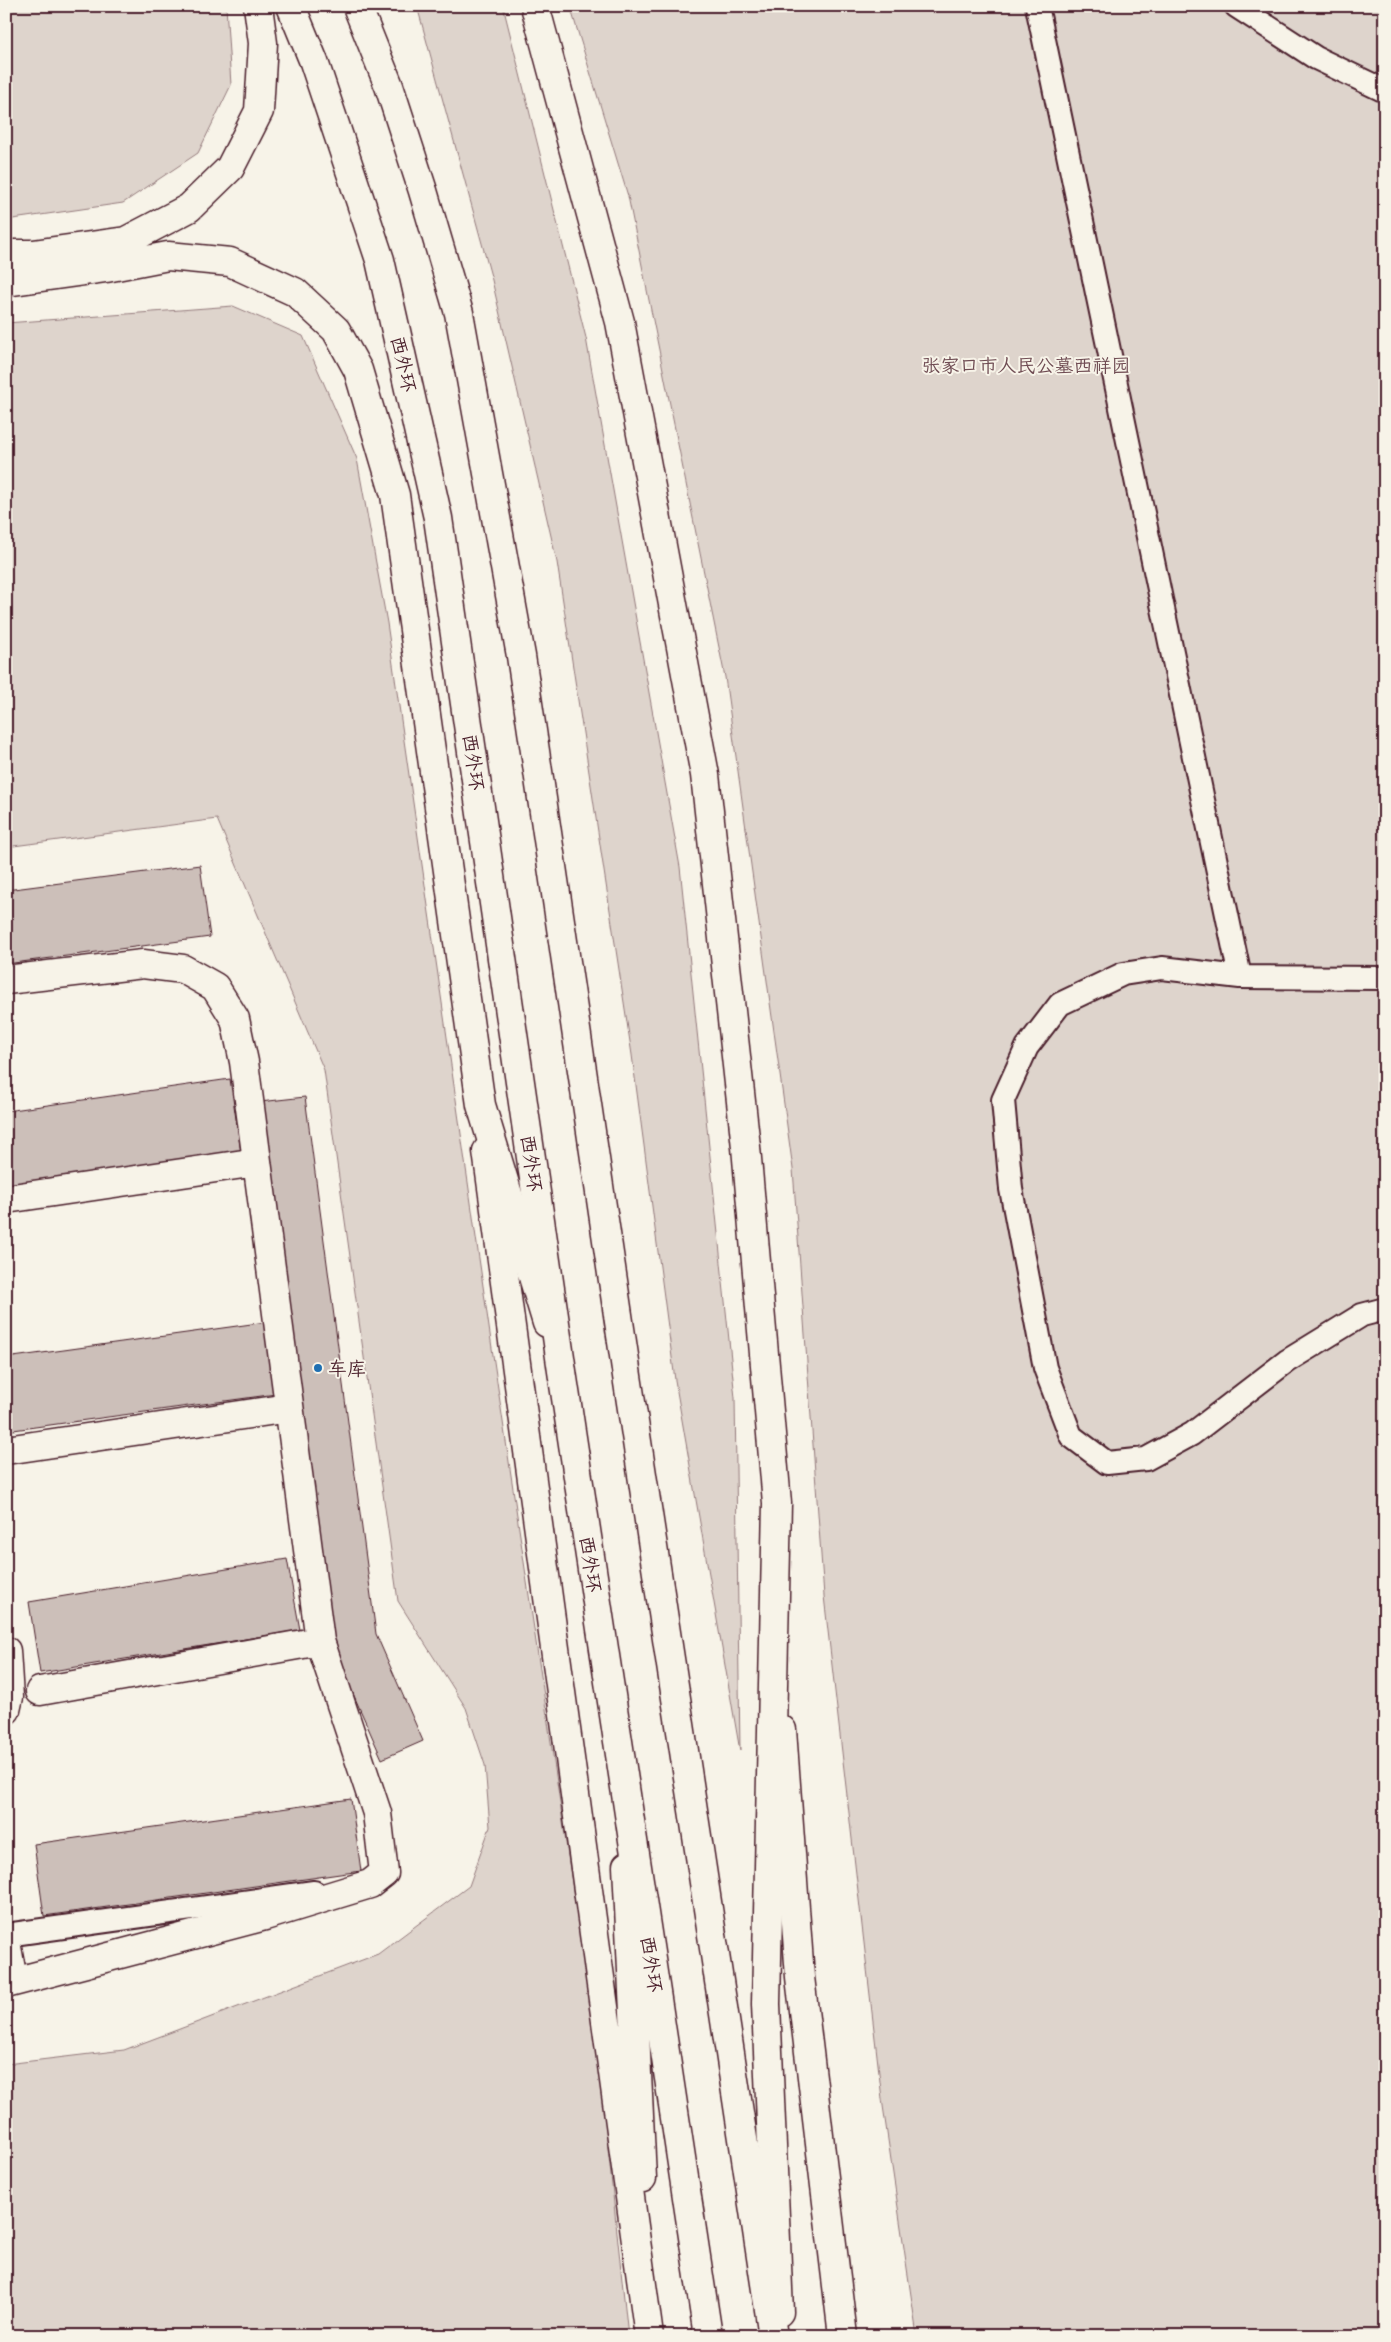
<svg xmlns="http://www.w3.org/2000/svg" width="1391" height="2342" viewBox="0 0 1391 2342" font-family="Itim,'LXGW WenKai TC',sans-serif">
<style>
.green{fill:#ded4cc;stroke:#947a7c}
.building{fill:#ccbfb9;stroke:#4a1f2b}
.lines{fill:none;stroke-linecap:round;stroke-linejoin:round}
.lane-casing{stroke:#4a1f2b;stroke-width:26}
.street-casing{stroke:#4a1f2b;stroke-width:31}
.secondary-casing{stroke:#4a1f2b;stroke-width:31}
.primary-casing{stroke:#4a1f2b;stroke-width:31}
.highway-casing{stroke:#4a1f2b;stroke-width:31}
.lane{stroke:#f7f3e8;stroke-width:22}
.street{stroke:#f7f3e8;stroke-width:28}
.secondary{stroke:#f7f3e8;stroke-width:28}
.primary{stroke:#f7f3e8;stroke-width:28}
.highway{stroke:#f7f3e8;stroke-width:28}
.poi-dot{fill:#1f6fb2;stroke:#f7f3e8;stroke-width:2}
.labels{text-anchor:middle;stroke-width:4;stroke-linejoin:round;paint-order:stroke}
.street-label{font-size:19px;fill:#4a1f2b;stroke:#f7f3e8}
.park-label{font-size:19px;fill:#6f4c53;stroke:#f7f3e8}
.poi-label{font-size:19px;fill:#4a1f2b;stroke:#f7f3e8;text-anchor:start}
</style>
<rect width="100%" height="100%" fill="#f7f3e8"/>
<filter id="ink" filterUnits="userSpaceOnUse"><feTurbulence type="fractalNoise" baseFrequency=".02" numOctaves="2"/><feDisplacementMap in="SourceGraphic" scale="10" xChannelSelector="R" yChannelSelector="G"/><feConvolveMatrix kernelMatrix="1 2 1 2 8 2 1 2 1" color-interpolation-filters="sRGB"/></filter>
<g filter="url(#ink)">
<path class="green" d="M6 6H226L231 85 198 153 123 203 6 220Z
M417 6H503L586 338 680 867 735 1398 740 1751 675 1380 632 1055 557 562 492 280Z
M570 6H1385V2336H917L882 2099 824 1596 793 1169 725 677 628 196Z
M233 306 303 336 357 459 387 623 493 1355 599 2063 628 2336H6V2064L124 2050 378 1954 469 1886 490 1827 485 1765 466 1708 398 1601 324 1070 217 819 6 847V323Z"/>
<path class="building" d="M200 865 210 937 6 964V890Z
M230 1079 241 1152 6 1185V1111Z
M305 1097 376 1634 423 1741 382 1759 331 1644 260 1102Z
M266 1322 276 1394 6 1431V1358Z
M287 1559 300 1630 40 1673 29 1602Z
M351 1799 361 1871 44 1916 34 1844Z"/>
<g class="lines">
<g class="lane-casing">
<path id="lane" d="M1037 6 1240 977
M1236 6 1316 58 1385 91
M1385 978 1240 977 1162 968 1123 974 1060 1004 1027 1047 1003 1100 1011 1189 1045 1368 1071 1436 1107 1463 1146 1459 1192 1434 1287 1361 1362 1315 1385 1309
M6 1935 314 1892"/>
</g>
<g class="street-casing">
<path id="street" d="M6 980 143 964 183 969 215 987 235 1019 244 1062 320 1641
M6 1199 257 1162
M6 1450 289 1408
M6 1651 9 1697 6 1710
M6 1942 13 1980
M6 1984 265 1916 370 1884 384 1873 377 1813 320 1641 40 1691"/>
</g>
<g class="secondary-casing">
<path id="secondary" d="M487 1151 649 2336
M782 1730 800 1977 843 2336
M627 1866 642 2178"/>
</g>
<g class="primary-casing">
<path id="primary" d="M535 6 620 322 705 775 746 1147 777 1503 766 2004 779 2312
M6 254H33L126 241 189 208 230 168 259 111 263 43 258 6
M6 282 106 268 168 256 230 262 295 292 336 330 358 370 395 495 481 1105 547 1323"/>
</g>
<g class="highway-casing">
<path id="highway" d="M291 6 314 62 380 260 438 518 563 1378 708 2336
M357 6 389 86 423 191 459 313 521 656 627 1376 773 2336"/>
</g>
<use href="#lane" class="lane"/>
<use href="#street" class="street"/>
<use href="#secondary" class="secondary"/>
<use href="#primary" class="primary"/>
<use href="#highway" class="highway"/>
</g>
</g>
<circle class="poi-dot" cx="318" cy="1368" r="5"/>
<g class="labels">
<g class="street-label">
<text transform="translate(404 364) rotate(77)" y="7">西外环</text>
<text transform="translate(474 762) rotate(82)" y="7">西外环</text>
<text transform="translate(532 1163) rotate(82)" y="7">西外环</text>
<text transform="translate(591 1564) rotate(81)" y="7">西外环</text>
<text transform="translate(652 1964) rotate(81)" y="7">西外环</text>
</g>
<g class="park-label">
<text x="1026" y="372">张家口市人民公墓西祥园</text>
</g>
<g class="poi-label">
<text x="328" y="1375">车库</text>
</g>
</g>
<rect width="1391" height="2342" fill="none" stroke="#f7f3e8" stroke-width="25"/>
<rect x="12" y="12" width="1366" height="2317" fill="none" stroke="#4a1f2b" stroke-width="2" filter="url(#ink)"/>
</svg>
